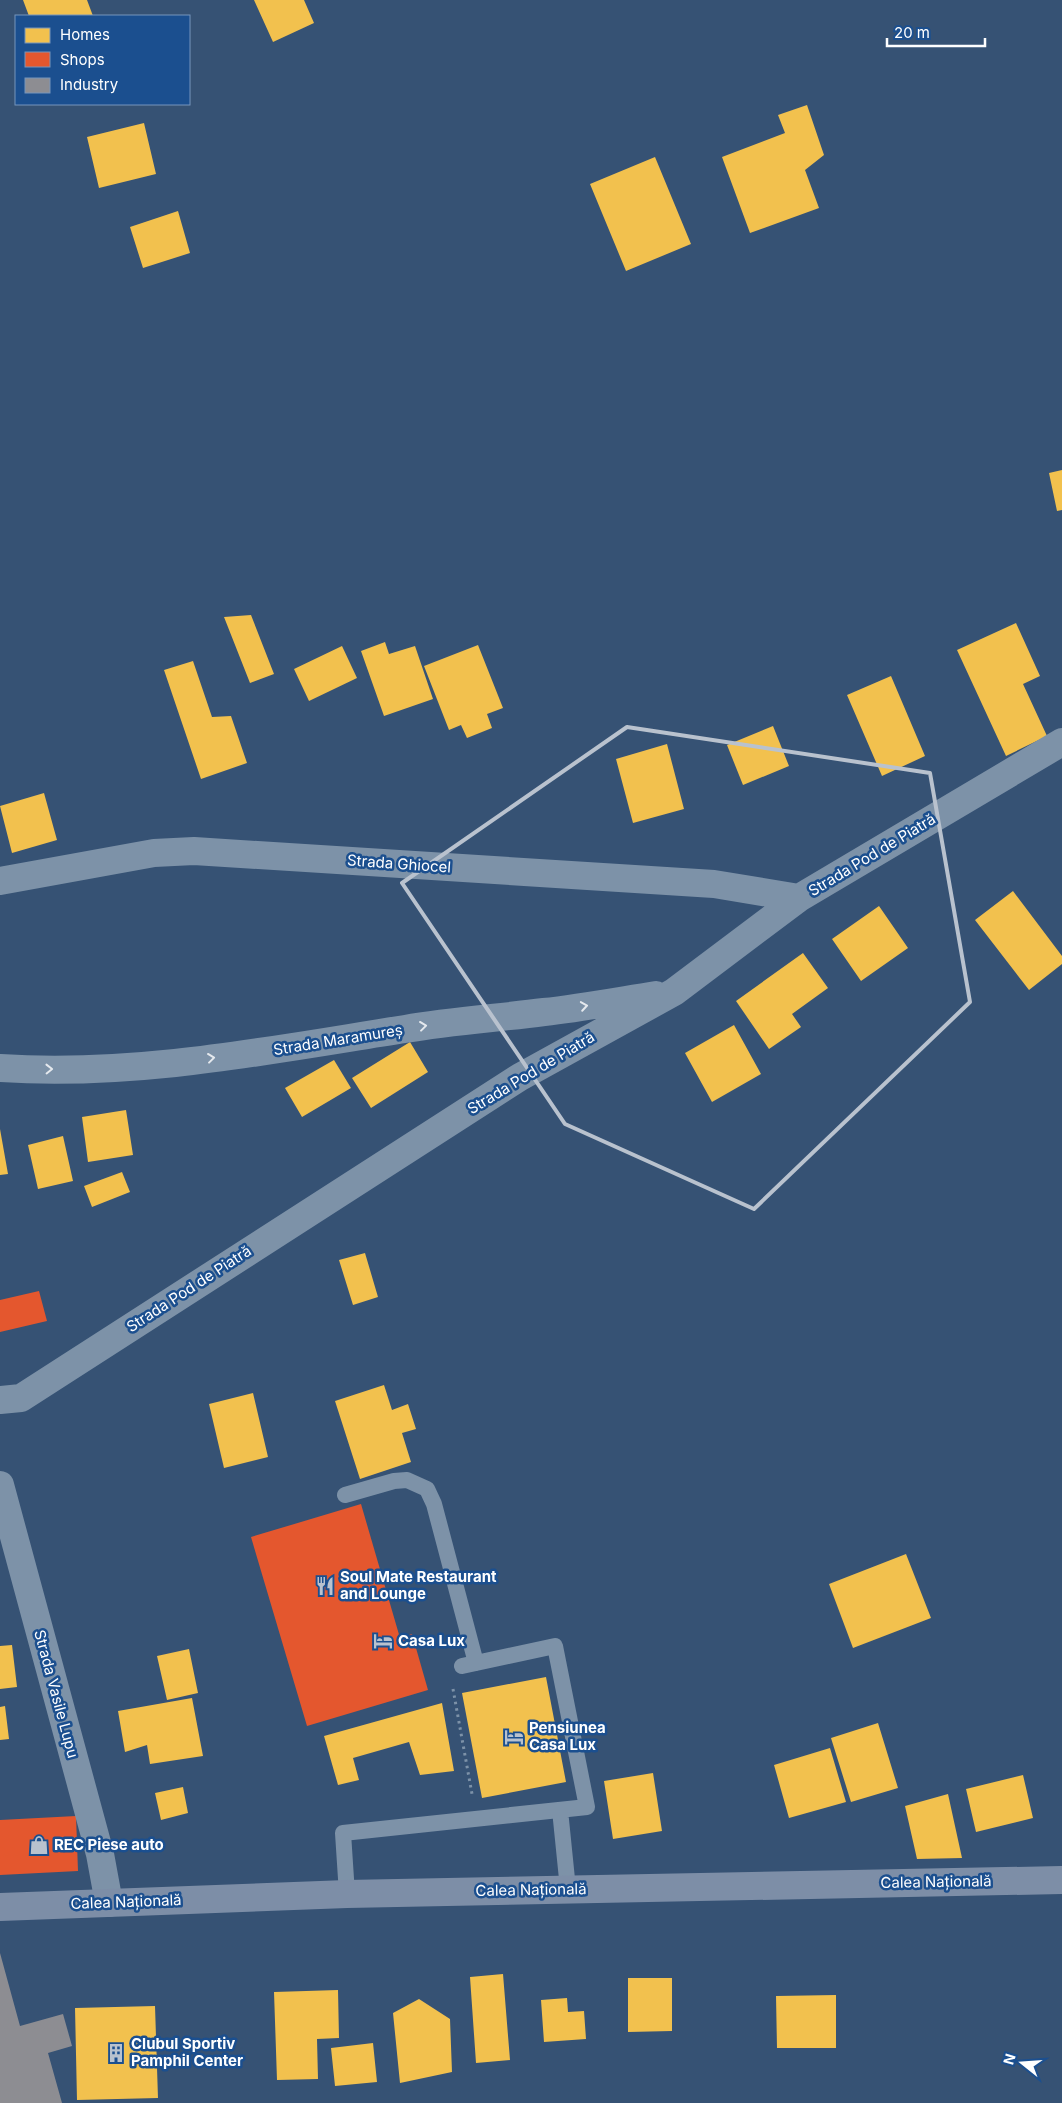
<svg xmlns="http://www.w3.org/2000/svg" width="1062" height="2103" viewBox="0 0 1062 2103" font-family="Inter,sans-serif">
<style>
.homes{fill:#f2c14e}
.shops{fill:#e4572e}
.industry{fill:#8d8d92}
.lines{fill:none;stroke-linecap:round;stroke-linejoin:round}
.path{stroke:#7d92a8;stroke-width:3;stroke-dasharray:2.5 4;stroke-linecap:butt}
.service{stroke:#7d92a8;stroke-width:16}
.minor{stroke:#7d92a8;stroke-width:28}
.primary{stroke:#7d8ea7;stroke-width:28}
.oneway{stroke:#e5e9ee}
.marked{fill:none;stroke:#b9c2ce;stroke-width:4;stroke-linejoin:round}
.labels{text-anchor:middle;stroke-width:5;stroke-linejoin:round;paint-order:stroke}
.street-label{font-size:15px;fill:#fff;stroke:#1b4f8f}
.poi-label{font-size:15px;font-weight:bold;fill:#fff;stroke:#1b4f8f;text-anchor:start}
</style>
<rect width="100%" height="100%" fill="#365274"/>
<path class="homes" d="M23 0H87L93 16H29Z
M254 0H304L314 23 273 42Z
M807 105 824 155 805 170 819 208 750 233 722 157 785 133 778 115Z
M144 123 156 174 99 188 87 137Z
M655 157 691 244 626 271 590 184Z
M178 211 190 253 143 268 130 227Z
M1062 470V510L1057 511 1049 473Z
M251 615 274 674 250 683 224 617Z
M1016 623 1040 676 1023 684 1047 736 1006 756 957 650Z
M385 642 389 654 415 646 433 699 384 716 361 651Z
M478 645 503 708 487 714 492 728 467 738 461 725 449 730 424 666Z
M342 646 357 678 309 701 294 669Z
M193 661 212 717 231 716 247 763 201 779 164 670Z
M891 676 925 756 882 776 847 695Z
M773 726 789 766 743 785 727 745Z
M667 744 684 809 633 823 616 759Z
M44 793 57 840 12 853 0 806Z
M1013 891 1062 956V964L1029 990 975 920Z
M879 906 908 948 861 981 832 939Z
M803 953 828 988 792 1014 801 1027 769 1049 736 1001Z
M734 1025 761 1074 712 1102 685 1053Z
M410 1042 428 1072 371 1108 352 1078Z
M334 1060 351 1088 302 1117 285 1088Z
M126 1110 133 1155 88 1162 82 1117Z
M0 1129 8 1174 0 1175Z
M63 1136 73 1181 38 1189 28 1145Z
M122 1172 130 1192 92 1207 84 1186Z
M365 1253 378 1297 353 1305 339 1260Z
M384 1385 392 1410 408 1404 416 1429 402 1433 411 1462 360 1479 335 1401Z
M253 1393 268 1457 224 1468 209 1404Z
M906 1554 931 1618 853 1648 829 1584Z
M12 1645 17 1687 0 1689V1646Z
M189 1649 198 1693 167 1700 157 1656Z
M546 1677 566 1782 482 1798 462 1693Z
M192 1698 203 1756 150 1764 147 1745 125 1752 118 1711Z
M442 1703 454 1771 420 1775 409 1742 353 1758 359 1780 338 1785 324 1736Z
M5 1706 9 1739 0 1740V1707Z
M878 1723 898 1788 851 1802 831 1738Z
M830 1748 846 1802 789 1818 774 1765Z
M653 1773 662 1831 613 1839 604 1781Z
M1023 1775 1033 1818 976 1832 966 1789Z
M183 1787 188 1813 161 1820 155 1793Z
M948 1794 962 1858 917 1859 905 1806Z
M503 1974 510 2060 476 2063 470 1977Z
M628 1978H672V2031L628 2032Z
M338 1990 339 2038 317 2039 318 2079 277 2080 274 1992Z
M836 1995V2048H777L776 1996Z
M567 1998 568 2012 584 2011 586 2039 544 2042 541 2000Z
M419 1999 450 2019 452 2072 400 2083 393 2013Z
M155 2006 158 2098 77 2100 75 2008Z
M373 2043 377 2082 335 2086 331 2048Z"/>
<path class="shops" d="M39 1291 47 1321 0 1332V1300Z
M361 1504 400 1638 412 1634 428 1690 307 1726 251 1537Z
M76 1816 78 1871 0 1875V1820Z"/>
<path class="industry" d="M0 1953 20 2026 63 2014 72 2046 48 2053 62 2103H0Z"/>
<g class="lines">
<path class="path" d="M453 1689 472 1794"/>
<path class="service" d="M345 1495 394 1481 407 1480 427 1489 434 1504 476 1663
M560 1810 568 1889
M347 1894 343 1833 587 1807 555 1646 462 1666"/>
<path class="minor" d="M0 881 154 853 194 851 714 884 799 898
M0 1068C136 1077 271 1050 405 1029 451 1021 498 1018 544 1012 581 1008 618 1001 656 995
M0 1400 21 1398 520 1077 674 992 799 898 1062 742
M0 1485 100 1854 109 1903"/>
<path class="primary" d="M0 1907 347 1894 1062 1880"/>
</g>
<defs><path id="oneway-chevron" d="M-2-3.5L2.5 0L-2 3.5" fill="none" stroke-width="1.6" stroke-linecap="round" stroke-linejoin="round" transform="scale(1.25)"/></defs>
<g class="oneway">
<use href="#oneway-chevron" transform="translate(584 1006) rotate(-9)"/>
<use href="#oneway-chevron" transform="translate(423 1026) rotate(-7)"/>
<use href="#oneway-chevron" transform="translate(211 1058) rotate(-7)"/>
<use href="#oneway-chevron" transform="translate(49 1069) rotate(-1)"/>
</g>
<path class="marked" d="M627 727 930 773 970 1002 754 1209 565 1124 402 883Z"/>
<defs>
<g id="restaurant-bare" transform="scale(1.5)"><path d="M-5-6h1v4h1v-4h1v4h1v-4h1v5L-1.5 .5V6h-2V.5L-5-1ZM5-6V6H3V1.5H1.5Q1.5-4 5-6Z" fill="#b9c2ce" stroke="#1b4f8f" stroke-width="2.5" paint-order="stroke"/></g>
<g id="hotel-bare" transform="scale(1.5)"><path d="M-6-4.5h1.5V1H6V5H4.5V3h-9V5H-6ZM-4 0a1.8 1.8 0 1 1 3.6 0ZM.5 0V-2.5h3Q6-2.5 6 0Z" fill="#b9c2ce" stroke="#1b4f8f" stroke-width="2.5" paint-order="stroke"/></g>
<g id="shop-bare" transform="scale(1.5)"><path d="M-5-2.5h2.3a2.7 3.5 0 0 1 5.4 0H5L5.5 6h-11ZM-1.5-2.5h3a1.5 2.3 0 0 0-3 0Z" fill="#b9c2ce" stroke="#1b4f8f" stroke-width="2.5" paint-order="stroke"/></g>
<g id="building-bare" transform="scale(1.5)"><path d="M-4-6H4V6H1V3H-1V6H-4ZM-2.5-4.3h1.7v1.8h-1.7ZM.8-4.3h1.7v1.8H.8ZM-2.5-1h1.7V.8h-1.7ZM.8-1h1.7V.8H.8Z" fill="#b9c2ce" stroke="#1b4f8f" stroke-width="2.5" paint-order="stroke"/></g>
</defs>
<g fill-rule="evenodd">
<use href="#restaurant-bare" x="325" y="1586"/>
<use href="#hotel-bare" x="383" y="1641"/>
<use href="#hotel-bare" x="514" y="1737"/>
<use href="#shop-bare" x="39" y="1845"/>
<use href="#building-bare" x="116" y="2053"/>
</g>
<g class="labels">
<g class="street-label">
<text transform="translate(872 855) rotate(-31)" y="5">Strada Pod de Piatră</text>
<text transform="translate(399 864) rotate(4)" y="5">Strada Ghiocel</text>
<text transform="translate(338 1040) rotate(-9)" y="5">Strada Maramureș</text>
<text transform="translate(531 1073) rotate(-31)" y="5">Strada Pod de Piatră</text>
<text transform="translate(189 1289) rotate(-33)" y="5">Strada Pod de Piatră</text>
<text transform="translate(56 1694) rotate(75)" y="5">Strada Vasile Lupu</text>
<text transform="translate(936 1882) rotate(-1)" y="5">Calea Națională</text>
<text transform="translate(531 1890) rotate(-1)" y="5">Calea Națională</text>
<text transform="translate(126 1902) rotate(-2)" y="5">Calea Națională</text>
</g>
<g class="poi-label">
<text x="340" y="1582">Soul Mate Restaurant<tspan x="340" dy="17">and Lounge</tspan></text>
<text x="398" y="1646">Casa Lux</text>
<text x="529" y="1733">Pensiunea<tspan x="529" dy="17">Casa Lux</tspan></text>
<text x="54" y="1850">REC Piese auto</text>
<text x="131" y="2049">Clubul Sportiv<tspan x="131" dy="17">Pamphil Center</tspan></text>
</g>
</g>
<rect x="15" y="15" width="175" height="90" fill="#1b4f8f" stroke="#7695bc"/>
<rect x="25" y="28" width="25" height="15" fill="#f2c14e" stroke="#7695bc"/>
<text x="60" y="40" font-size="15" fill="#ffffff">Homes</text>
<rect x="25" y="52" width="25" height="15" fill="#e4572e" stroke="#7695bc"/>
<text x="60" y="65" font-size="15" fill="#ffffff">Shops</text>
<rect x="25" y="78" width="25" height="15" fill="#8d8d92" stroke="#7695bc"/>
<text x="60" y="90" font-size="15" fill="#ffffff">Industry</text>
<g transform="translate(1022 2063) rotate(287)" stroke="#1b4f8f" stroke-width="4" paint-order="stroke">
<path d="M0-4L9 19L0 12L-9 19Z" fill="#ffffff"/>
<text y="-8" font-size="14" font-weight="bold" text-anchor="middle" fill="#ffffff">N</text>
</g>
<path d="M887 38v8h98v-8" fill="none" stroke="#ffffff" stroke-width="2.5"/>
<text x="894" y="38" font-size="15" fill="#ffffff" stroke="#1b4f8f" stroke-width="4" paint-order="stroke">20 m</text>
</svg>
